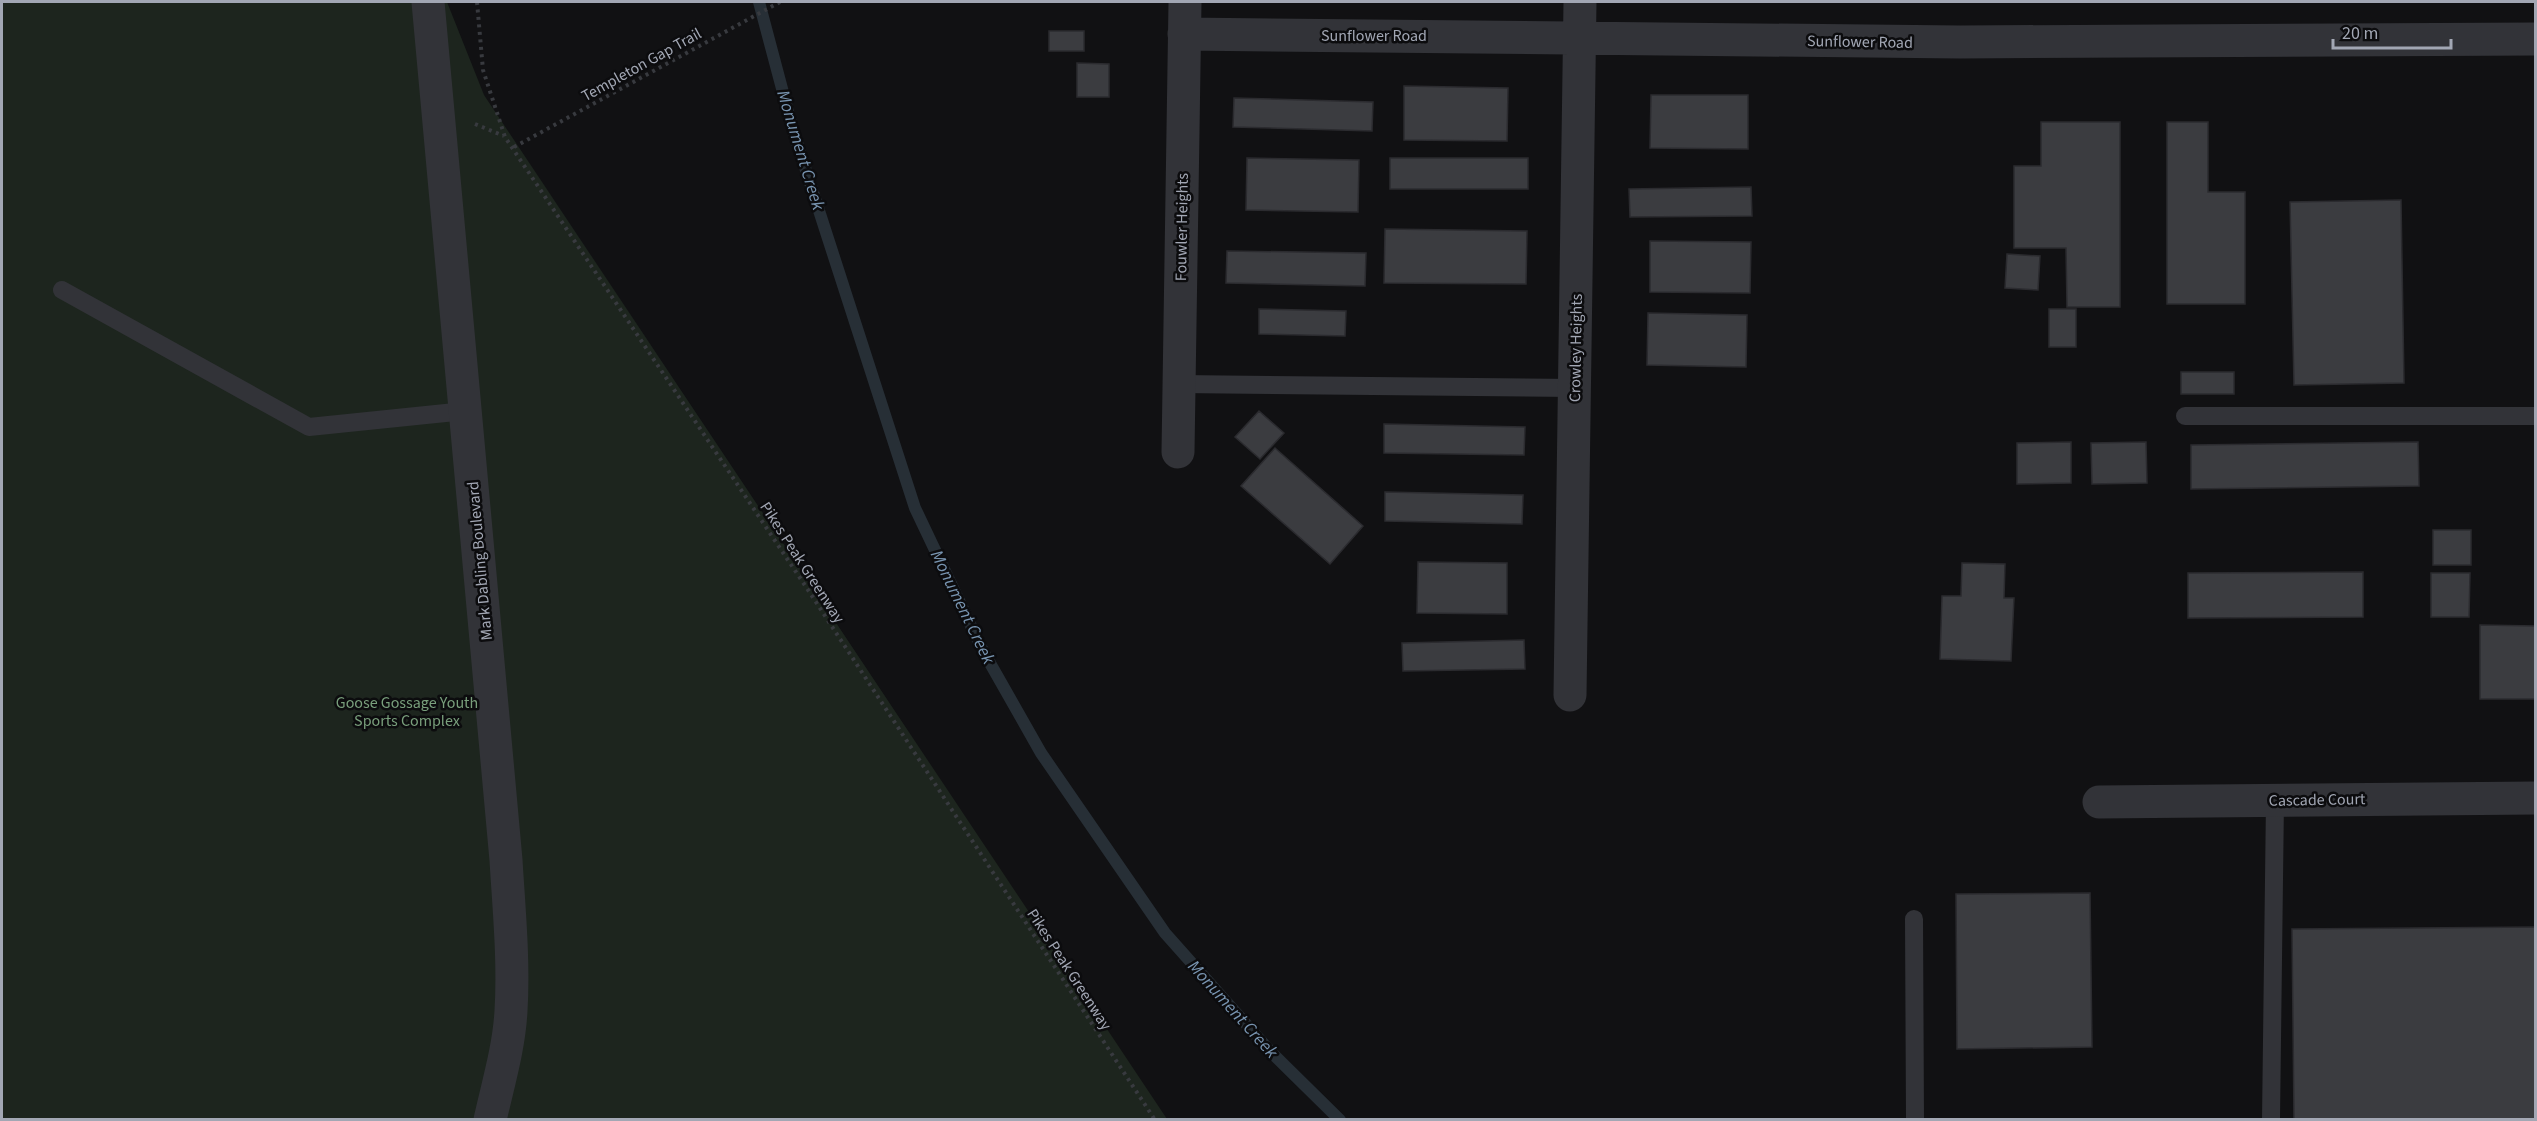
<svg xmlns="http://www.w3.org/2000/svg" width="2537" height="1121" viewBox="0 0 2537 1121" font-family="'Source Sans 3',sans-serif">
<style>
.green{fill:#1d251e}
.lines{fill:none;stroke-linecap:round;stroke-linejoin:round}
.stream{stroke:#272f36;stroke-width:12}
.building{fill:#3b3c40;stroke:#2b2b2f;stroke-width:1.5}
.path{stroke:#383a3f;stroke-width:4;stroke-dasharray:3 4.5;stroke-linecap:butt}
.service{stroke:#323338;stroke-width:18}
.minor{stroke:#323338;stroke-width:33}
.tertiary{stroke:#323338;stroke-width:33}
.labels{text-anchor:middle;stroke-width:5;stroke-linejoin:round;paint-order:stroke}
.street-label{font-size:16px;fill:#a2a7b4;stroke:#0c0c0e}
.park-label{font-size:16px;fill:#799f7c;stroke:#0c0c0e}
.water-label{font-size:18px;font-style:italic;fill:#7894b0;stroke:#0c0c0e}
</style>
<rect width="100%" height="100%" fill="#111113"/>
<path class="green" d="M2 2H447L484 95 1167 1119 2 1120Z"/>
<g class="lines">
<path class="stream" d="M759 2 793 130 915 508 982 649 1041 753 1165 933 1270 1051 1340 1120"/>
</g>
<path class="building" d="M1049 31H1084V51H1049Z
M1077 63 1109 64V97H1077Z
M1404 86 1508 88 1507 141 1404 140Z
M1651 95H1748V149L1650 148Z
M1234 98 1373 102 1372 131 1233 127Z
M2041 122H2120V307H2067L2066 248H2014V166H2041Z
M2167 122H2208V192H2245V304H2167Z
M1247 158 1359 160 1358 212 1246 210Z
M1390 158H1528V189H1390Z
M1751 187 1752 216 1630 217 1629 189Z
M2401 200 2404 383 2294 385 2290 202Z
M1385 229 1527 231 1526 284 1384 283Z
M1650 241 1751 242 1750 293 1650 292Z
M1227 251 1366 253 1365 286 1226 283Z
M2007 254 2040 256 2038 290 2005 288Z
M1259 309 1346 311 1345 336 1259 334Z
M2049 309H2076V347H2049Z
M1648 313 1747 315 1746 367 1647 365Z
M2181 372H2234V394H2181Z
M1259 411 1284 433 1260 459 1235 437Z
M1384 424 1525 427 1524 455 1384 453Z
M2071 442V483L2017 484V443Z
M2146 442 2147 483 2092 484 2091 443Z
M2418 442 2419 486 2191 489V445Z
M1275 448 1363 526 1330 564 1241 486Z
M1385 492 1523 495 1522 524 1385 521Z
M2433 530H2471V565H2433Z
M1418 562 1507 563V614L1417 613Z
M1962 563 2005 564 2004 598H2014L2011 661 1940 659 1942 596H1961Z
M2363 572V617L2188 618V573Z
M2431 573H2470L2469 617H2431Z
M2480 625 2536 626V699H2480Z
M1524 640 1525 669 1403 671 1402 643Z
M2090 893 2092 1047 1957 1049 1956 894Z
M2536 927V1120H2294L2292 929Z"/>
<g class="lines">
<path class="path" d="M477 2 483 70 505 137 810 593 1155 1120
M475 124 504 136
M514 147 780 2"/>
<path class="service" d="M62 290 309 427 465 411
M1178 384 1575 388
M2185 416H2536
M1914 919 1915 1120
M2271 1120 2275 800"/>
<path class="minor" d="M1184 34 1960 42 2536 39
M1178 452 1185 2
M1570 695 1580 2
M2099 802 2536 798"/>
<path class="tertiary" d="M428 2 506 860C509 910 514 961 511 1011 509 1048 498 1084 490 1120"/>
</g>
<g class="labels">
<g class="street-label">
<text x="1374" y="41">Sunflower Road</text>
<text transform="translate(1860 41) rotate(1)" y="6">Sunflower Road</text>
<text transform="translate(641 64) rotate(-29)" y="6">Templeton Gap Trail</text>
<text transform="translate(1181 227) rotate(-89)" y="6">Fouwler Heights</text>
<text transform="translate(1575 348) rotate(-89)" y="6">Crowley Heights</text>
<text transform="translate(479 561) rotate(-95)" y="6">Mark Dabling Boulevard</text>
<text transform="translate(803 562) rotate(57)" y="6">Pikes Peak Greenway</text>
<text transform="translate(2317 799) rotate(-1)" y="6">Cascade Court</text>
<text transform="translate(1070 969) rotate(57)" y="6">Pikes Peak Greenway</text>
</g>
<g class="park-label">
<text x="407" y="708">Goose Gossage Youth<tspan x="407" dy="18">Sports Complex</tspan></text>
</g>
<g class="water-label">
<text transform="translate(801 150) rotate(73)" y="6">Monument Creek</text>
<text transform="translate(963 607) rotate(64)" y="6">Monument Creek</text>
<text transform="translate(1233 1009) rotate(48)" y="6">Monument Creek</text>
</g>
</g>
<rect width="2537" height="1121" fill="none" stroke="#a2a7b4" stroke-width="6"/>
<path d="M2333 39v9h118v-9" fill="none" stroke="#a2a7b4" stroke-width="3"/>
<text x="2342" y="39" font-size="18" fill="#a2a7b4" stroke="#0c0c0e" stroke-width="4.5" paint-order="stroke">20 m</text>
</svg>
